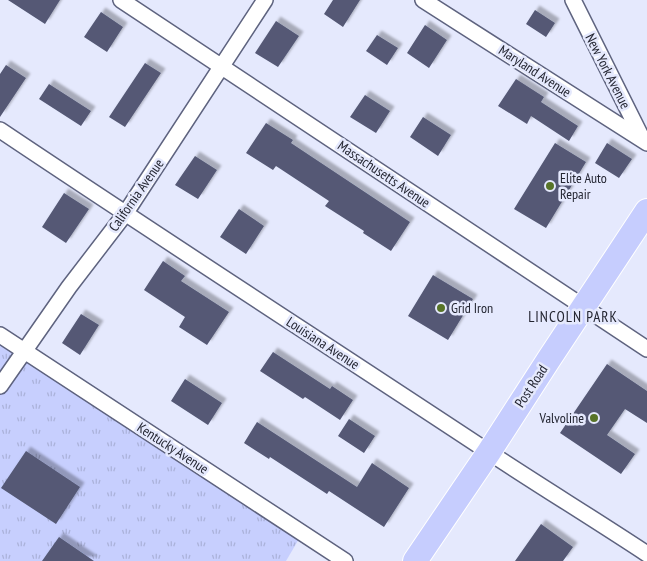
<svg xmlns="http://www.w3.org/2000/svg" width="647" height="561" viewBox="0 0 647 561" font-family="'PT Sans Narrow',sans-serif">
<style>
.park{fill:url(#park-tufts)}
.building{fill:#545975;filter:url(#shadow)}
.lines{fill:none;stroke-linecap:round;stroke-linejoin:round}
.street-casing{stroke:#5e637f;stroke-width:18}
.primary-casing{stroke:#fff;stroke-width:26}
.street{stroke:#fff;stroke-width:15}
.primary{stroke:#c6cdfe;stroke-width:24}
.poi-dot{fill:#587428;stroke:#e5e9fd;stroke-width:2}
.labels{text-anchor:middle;stroke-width:5;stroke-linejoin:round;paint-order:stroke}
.street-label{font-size:14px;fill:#232531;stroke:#e5e9fd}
.poi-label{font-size:14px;fill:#232531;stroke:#e5e9fd;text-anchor:start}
.neighbourhood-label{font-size:15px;letter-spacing:1px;fill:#232531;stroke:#e5e9fd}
</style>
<defs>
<pattern id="park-tufts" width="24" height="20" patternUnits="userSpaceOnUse" patternTransform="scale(1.25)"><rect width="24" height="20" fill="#c7cffe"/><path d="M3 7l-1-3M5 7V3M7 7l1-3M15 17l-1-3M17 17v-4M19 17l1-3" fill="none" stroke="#abb2da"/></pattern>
<filter id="shadow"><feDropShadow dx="4.5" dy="-4.5" stdDeviation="1" flood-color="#0004"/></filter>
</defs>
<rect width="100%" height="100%" fill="#e5e9fd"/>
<path class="park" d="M0 336 306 527 286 561H0Z"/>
<path class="building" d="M8 0H60L45 24Z
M333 0H360L343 27 324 14Z
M535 10 555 23 546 37 526 24Z
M101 12 123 27 107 52 84 37Z
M276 21 299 36 278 67 255 53Z
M425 25 447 40 429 68 407 53Z
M377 35 398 48 387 65 366 51Z
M145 63 161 73 125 127 109 117Z
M6 65 26 78 0 117V74Z
M516 79 544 97 541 102 578 126 569 141 531 116 527 124 498 106Z
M49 84 91 111 81 126 39 99Z
M365 95 390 111 376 133 350 117Z
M423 117 451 135 438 156 410 137Z
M266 123 293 140 291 143 410 222 391 251 363 233 364 231 325 206 329 201 276 166 273 170 246 153Z
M555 143 586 162 546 228 514 209Z
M607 143 632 159 619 178 595 163Z
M195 156 217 170 198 199 175 185Z
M64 193 89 209 66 243 42 227Z
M239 209 264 226 246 254 220 237Z
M163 261 185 276 181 281 229 312 207 345 179 327 185 317 144 290Z
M433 275 473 299 448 340 408 316Z
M81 314 99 325 80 355 62 343Z
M273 352 330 389 332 386 353 400 340 420 305 397 303 399 260 371Z
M607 364 647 391V423L625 409 607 435 635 454 621 474 560 433Z
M185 379 222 403 208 425 171 401Z
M349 419 375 436 364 453 338 436Z
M257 422 357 487 372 463 409 488 384 527 329 491 327 494 270 457 269 459 244 443Z
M26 451 80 487 56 524 1 488Z
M541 524 573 547 563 561H515Z
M59 537 94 561H42Z"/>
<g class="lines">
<g class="street-casing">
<path id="street" d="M121 0 647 349
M423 0 647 143
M573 0 643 140
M0 130C161 238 325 344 487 451 540 486 594 519 647 554
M0 335 345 561
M0 386 69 287 125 214 265 0"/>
</g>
<g class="primary-casing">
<path id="primary" d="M415 561 489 452 549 359 647 211"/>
</g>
<use href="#street" class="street"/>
<use href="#primary" class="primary"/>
</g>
<g class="poi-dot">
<circle cx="550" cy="186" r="5"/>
<circle cx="441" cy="308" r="5"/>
<circle cx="594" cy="418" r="5"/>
</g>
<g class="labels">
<g class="street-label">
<text transform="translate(535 71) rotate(33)" y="5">Maryland Avenue</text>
<text transform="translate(608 71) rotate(63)" y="5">New York Avenue</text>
<text transform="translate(384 174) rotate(34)" y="5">Massachusetts Avenue</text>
<text transform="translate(136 195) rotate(-55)" y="5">California Avenue</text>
<text transform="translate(323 343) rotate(33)" y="5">Louisiana Avenue</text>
<text transform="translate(531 386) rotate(-57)" y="5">Post Road</text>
<text transform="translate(173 448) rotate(33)" y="5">Kentucky Avenue</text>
</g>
<g class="poi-label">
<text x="560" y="183">Elite Auto<tspan x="560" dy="16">Repair</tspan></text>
<text x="451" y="313">Grid Iron</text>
<text x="584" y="423" text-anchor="end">Valvoline</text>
</g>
<g class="neighbourhood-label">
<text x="573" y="322">LINCOLN PARK</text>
</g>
</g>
</svg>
